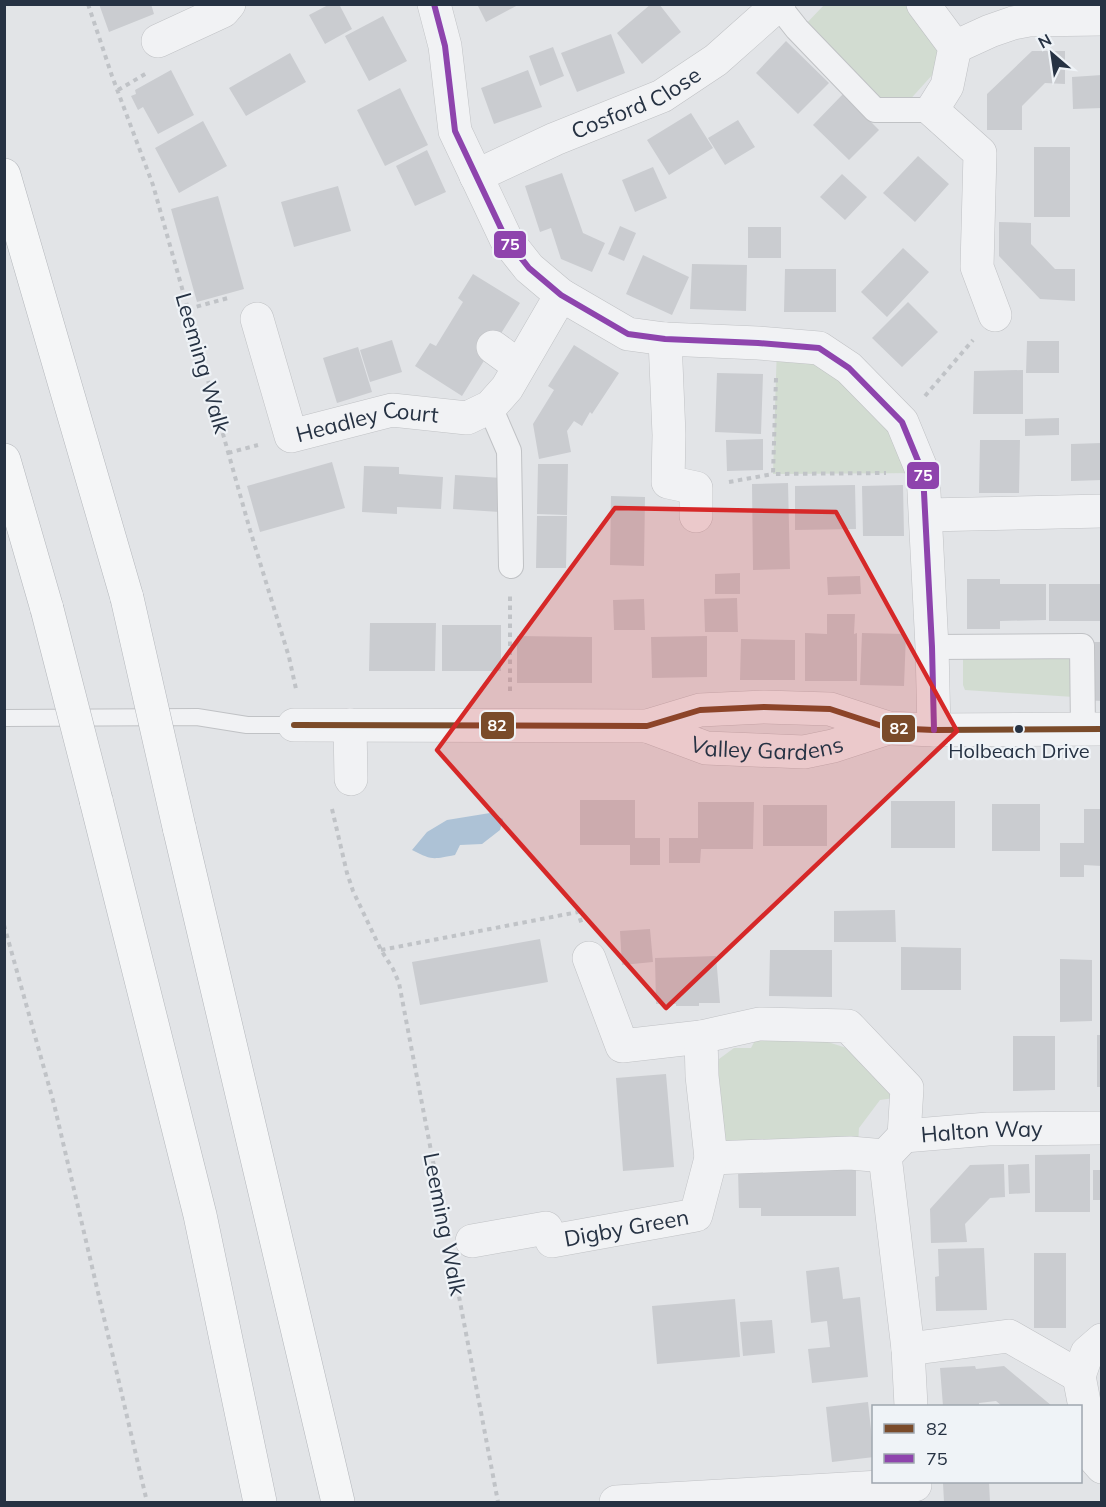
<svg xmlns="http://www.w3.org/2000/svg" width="1106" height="1507" viewBox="0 0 1106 1507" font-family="Mulish,sans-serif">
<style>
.green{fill:#d2dcd1}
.water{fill:#adc2d6}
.building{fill:#caccd0}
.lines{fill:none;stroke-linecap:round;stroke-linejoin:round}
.service-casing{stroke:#c0c2c5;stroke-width:18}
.pedestrian-casing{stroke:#c0c2c5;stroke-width:26}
.minor-casing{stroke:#c0c2c5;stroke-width:34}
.trunk-casing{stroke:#b4b7bc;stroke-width:34}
.path{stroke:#c0c3c7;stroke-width:4;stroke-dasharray:4.5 4.5;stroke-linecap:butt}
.service{stroke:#f1f2f4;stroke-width:16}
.pedestrian{stroke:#f1f2f4;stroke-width:24}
.minor{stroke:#f1f2f4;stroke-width:33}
.trunk{stroke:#f5f6f7;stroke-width:33}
.trunk-bridge-casing{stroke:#b4b7bc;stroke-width:34;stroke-linecap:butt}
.trunk-bridge{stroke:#f5f6f7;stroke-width:33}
.bus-1-casing{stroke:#eff3f7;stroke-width:10}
.bus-2-casing{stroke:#eff3f7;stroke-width:10}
.bus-1{stroke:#7a4b2a;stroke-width:6}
.bus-2{stroke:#8e44ad;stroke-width:6}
.marked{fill:#d62828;fill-opacity:0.2;stroke:#d62828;stroke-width:4.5;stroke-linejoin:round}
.bus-dot{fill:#263243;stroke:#eff3f7;stroke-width:2}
.labels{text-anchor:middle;stroke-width:4.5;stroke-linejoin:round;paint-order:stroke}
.bus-label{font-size:20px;fill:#263243;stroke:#eff3f7}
.street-label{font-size:22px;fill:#263243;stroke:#eff3f7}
.line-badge{stroke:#eff3f7;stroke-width:2}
.badge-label{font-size:16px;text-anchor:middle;font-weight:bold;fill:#fff}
</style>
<rect width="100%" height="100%" fill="#e2e4e7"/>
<path class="green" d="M824 5H909L936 37 938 57 934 73 897 114 803 27Z
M777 345 819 348 923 473 773 474Z
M1073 646 1074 697 965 690 963 685V647Z
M758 1035 812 1037 853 1050 894 1098 880 1100 859 1128 858 1144 723 1146 713 1094 719 1059 734 1048H751Z"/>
<path class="water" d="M490 813 503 819 500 830 482 844 460 845 455 855C433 859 433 861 412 850L427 832 447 820Z"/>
<path class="building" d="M99 4H151L154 14 109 32Z
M330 4H339L352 29 325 44 309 15Z
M477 4H520L486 22Z
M651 4H659L681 32 642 64 617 33Z
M383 16 407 61 369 81 345 36Z
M611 34 625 73 577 92 561 53Z
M786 41 829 83 798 114 756 73Z
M553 47 564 76 540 86 529 56Z
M1032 51H1065V84L1045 83 1022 106V130H987V94Z
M290 53 306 82 246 116 229 88Z
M171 70 194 115 158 134 143 107 138 110 131 96 136 94 135 90Z
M528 70 542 107 494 124 481 88Z
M1102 75V108L1073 109 1072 77Z
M400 88 428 145 385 166 357 110Z
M843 94 879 130 849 160 813 125Z
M691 113 713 148 669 175 647 140Z
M738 120 755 147 725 165 708 138Z
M203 121 227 166 179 193 155 148Z
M1034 147H1070V217H1034Z
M427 150 446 192 415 206 396 166Z
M918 156 949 184 915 222 883 193Z
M653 167 667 198 635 212 622 180Z
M562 173 583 233 605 243 592 272 561 259 551 228 540 232 525 186Z
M842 174 867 197 845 220 820 197Z
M338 186 351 231 294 247 281 202Z
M218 196 244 289 197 302 171 209Z
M999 222 1031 223V244L1055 269H1075V301L1040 299 999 256Z
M620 226 636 233 624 261 608 254Z
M748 227H781V258H748Z
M903 248 929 272 887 317 861 292Z
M643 255 689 277 672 315 626 294Z
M692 264 747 265 746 311 690 309Z
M785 269H836V312H784Z
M473 274 520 303 462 396 415 366 430 343 436 346 463 302 458 298Z
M908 302 938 332 902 367 872 338Z
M392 340 402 372 370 382 360 350Z
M1027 341H1059V373H1026Z
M574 345 619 373 592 414 590 412 582 426 574 421 567 431 571 452 539 459 533 424 554 390 548 386Z
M358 347 372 392 337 403 323 358Z
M1023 370V414H973L974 371Z
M717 373 763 374 761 434 715 432Z
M1059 418V435L1025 436V419Z
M763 439V470L727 471 726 440Z
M980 440H1020L1019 493H979Z
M1102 443V480L1071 481V444Z
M332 462 345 508 260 532 247 486Z
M538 464H568L567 515 537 514Z
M364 466 399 467V474L443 477 441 509 397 507V514L362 512Z
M455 475 502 478 500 512 453 509Z
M788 483 790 569 753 570 752 484Z
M855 485 856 529 795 530V486Z
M903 485 904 536H863L862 486Z
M611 496 645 497 644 566 610 565Z
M537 516H567L566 568H536Z
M740 573V594H715V574Z
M860 576 861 594 828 595 827 577Z
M967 579H1000V584H1046V620L1000 621V629H967Z
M1049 584H1102V621H1049Z
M737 598 738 632H705L704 599Z
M644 599 645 630H614L613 600Z
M827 614H855L854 634 857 633V681H805V633L827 634Z
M370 623H436L435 671H369Z
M442 625H501V671H442Z
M862 633 906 634 904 686 860 685Z
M517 636 592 637V683H517Z
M707 636V677L652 678 651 637Z
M741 639 795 640V680H740Z
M1085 642H1102V701L1084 700Z
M580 800H635V838H660V865H630V845H580Z
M891 801H955V848H891Z
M698 802H754L753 849H701L700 863H669V838H698Z
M992 804H1040V851H992Z
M763 805H827V846H763Z
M1084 809H1102V866L1084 865V877H1060V843H1084Z
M895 910 896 942H834V911Z
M650 929 653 962 622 965 620 931Z
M540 939 548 982 420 1005 412 962Z
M901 947 961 948V990H901Z
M770 950H832V997L769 996Z
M716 956 720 1003H699V1006H676V1004H656L655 958Z
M1060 959 1092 960V1021L1060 1022Z
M1097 1035H1102V1087H1097Z
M1013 1036H1055V1090L1013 1091Z
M666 1074 674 1167 623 1171 616 1078Z
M1090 1154V1212H1035V1155Z
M1004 1164 1005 1197 990 1198 965 1224 967 1242 931 1243 930 1209 970 1165Z
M1029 1164 1030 1193 1009 1194 1008 1165Z
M856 1168V1216H761V1208H739L738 1170Z
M1093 1170H1102V1200H1093Z
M984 1248 987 1310 936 1311 935 1277 939 1276 938 1249Z
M1034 1253H1066V1328H1034Z
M839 1267 843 1299 860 1297 868 1377 812 1383 808 1349 830 1347 827 1321 811 1323 806 1271Z
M735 1299 740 1357 657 1364 652 1306Z
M772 1320 775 1353 743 1356 740 1322Z
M975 1366 976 1369 1004 1366 1052 1406H1002L996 1401 979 1403V1406H943L940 1368Z
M868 1402 874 1457 832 1462 826 1407Z
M968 1482H989L990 1502H944L943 1483Z"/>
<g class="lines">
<g class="service-casing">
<path id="service" d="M4 718 197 717 247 725H294"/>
</g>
<g class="pedestrian-casing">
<path id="pedestrian" d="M778 5 797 29 875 110H932
M490 407 509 451 511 566
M932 647 1082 646 1083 729"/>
</g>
<g class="minor-casing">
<g id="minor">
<path d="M434 4 445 46 455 131 506 239 529 268 561 295 628 334 665 339 758 343 819 348 849 368 902 422 923 473 932 647 934 730"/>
<path d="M923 4 955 47 947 86 932 110 980 153 977 267 995 315"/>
<path d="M158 41 223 11 229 4"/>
<path d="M955 47 990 31 1013 23 1029 20 1102 19"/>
<path id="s1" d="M476 176 555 139 662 96 716 60 779 4"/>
<path id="s2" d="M257 319 291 436 392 410 467 418 490 407 507 388 561 295"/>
<path d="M665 339 669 435 668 482 696 488V516"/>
<path d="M493 347 519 366"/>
<path d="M926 515 1102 511"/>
<path d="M294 725 647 726 700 710 764 707 830 709 888 728 934 730 1102 729"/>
<path d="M350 725 351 779"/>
<path id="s3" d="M647 726 706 748 804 752 833 746 888 728"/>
<path d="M589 958 622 1046 701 1037"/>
<path d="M885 1156 850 1153 711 1158 702 1076 701 1037 759 1024 848 1026 907 1088 904 1136"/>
<path id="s4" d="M472 1241 546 1228 552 1241 696 1215 711 1158"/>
<path d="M1102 1340 1087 1353 1079 1376 1095 1459 1102 1467"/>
<path d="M908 1349 1009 1336 1079 1376"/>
<path id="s5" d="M911 1406 908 1349 885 1156 904 1136 988 1129 1102 1128"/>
<path d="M616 1502 915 1485"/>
</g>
</g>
<g class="trunk-casing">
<path id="trunk" d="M4 175 127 598
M4 460 47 609
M96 800 200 1215 260 1502
M179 827 338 1502"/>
</g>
<path class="path" d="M88 4 112 76 153 185 250 530 289 657 296 689
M118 90 147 73
M188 309 228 298
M776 378 773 474 886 473
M925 396 973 340
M228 453 258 445
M729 482 773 474
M510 691V596
M332 809 347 873 353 891 381 950 393 969 399 983 444 1219
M4 925 54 1104 147 1502
M381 950 578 912 582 925
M454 1270 498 1502"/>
<use href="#service" class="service"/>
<use href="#pedestrian" class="pedestrian"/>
<use href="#minor" class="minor"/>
<use href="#trunk" class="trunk"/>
<g class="trunk-bridge-casing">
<path id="trunk-bridge" d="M127 598 179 827
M47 609 96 800"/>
</g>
<use href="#trunk-bridge" class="trunk-bridge"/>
<g class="bus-1-casing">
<path id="bus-1" d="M294 725 647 726 700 710 764 707 830 709 888 728 934 730 1102 729"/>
</g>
<g class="bus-2-casing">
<path id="bus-2" d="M434 4 445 46 455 131 506 239 529 268 561 295 628 334 665 339 758 343 819 348 849 368 902 422 923 473 932 647 934 730"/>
</g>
<use href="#bus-1" class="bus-1"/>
<use href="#bus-2" class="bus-2"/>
</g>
<path class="marked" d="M615 508 836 512 957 731 666 1008 437 750Z"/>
<circle class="bus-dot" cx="1019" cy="729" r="5"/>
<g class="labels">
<g class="bus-label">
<text x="1019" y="758">Holbeach Drive</text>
</g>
<g class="street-label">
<text dy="8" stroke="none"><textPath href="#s1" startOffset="176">Cosford Close</textPath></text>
<text transform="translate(203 363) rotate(74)" y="8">Leeming Walk</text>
<text dy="8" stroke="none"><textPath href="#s2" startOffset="200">Headley Court</textPath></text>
<text dy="8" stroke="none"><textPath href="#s3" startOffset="124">Valley Gardens</textPath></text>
<text dy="8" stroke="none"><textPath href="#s5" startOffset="357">Halton Way</textPath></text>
<text transform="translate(445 1224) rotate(79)" y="8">Leeming Walk</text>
<text dy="8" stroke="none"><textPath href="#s4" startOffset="165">Digby Green</textPath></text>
</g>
</g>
<g class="line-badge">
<rect x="493" y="230" width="34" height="29" rx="6" fill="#8e44ad"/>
<rect x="906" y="461" width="34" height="29" rx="6" fill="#8e44ad"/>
<rect x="480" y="711" width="35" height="29" rx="6" fill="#7a4b2a"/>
<rect x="881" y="714" width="35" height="29" rx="6" fill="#7a4b2a"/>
</g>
<g class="badge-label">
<text x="510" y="250">75</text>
<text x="923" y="481">75</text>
<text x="497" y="731">82</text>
<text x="899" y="734">82</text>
</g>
<rect width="1106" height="1507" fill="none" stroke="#263243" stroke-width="12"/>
<rect x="872" y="1405" width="210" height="78" fill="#eff3f7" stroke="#9fa6af" stroke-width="1.5"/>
<rect x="884" y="1424" width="30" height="9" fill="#7a4b2a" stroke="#9fa6af" stroke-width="1.5"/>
<text x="926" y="1435" font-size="18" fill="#263243">82</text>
<rect x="884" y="1454" width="30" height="9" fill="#8e44ad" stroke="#9fa6af" stroke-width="1.5"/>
<text x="926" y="1465" font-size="18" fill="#263243">75</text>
<g transform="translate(1052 54) rotate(331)" stroke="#eff3f7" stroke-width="4.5" paint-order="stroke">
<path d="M0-4.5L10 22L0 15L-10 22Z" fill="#263243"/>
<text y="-9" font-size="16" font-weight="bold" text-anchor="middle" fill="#263243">N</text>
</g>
</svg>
